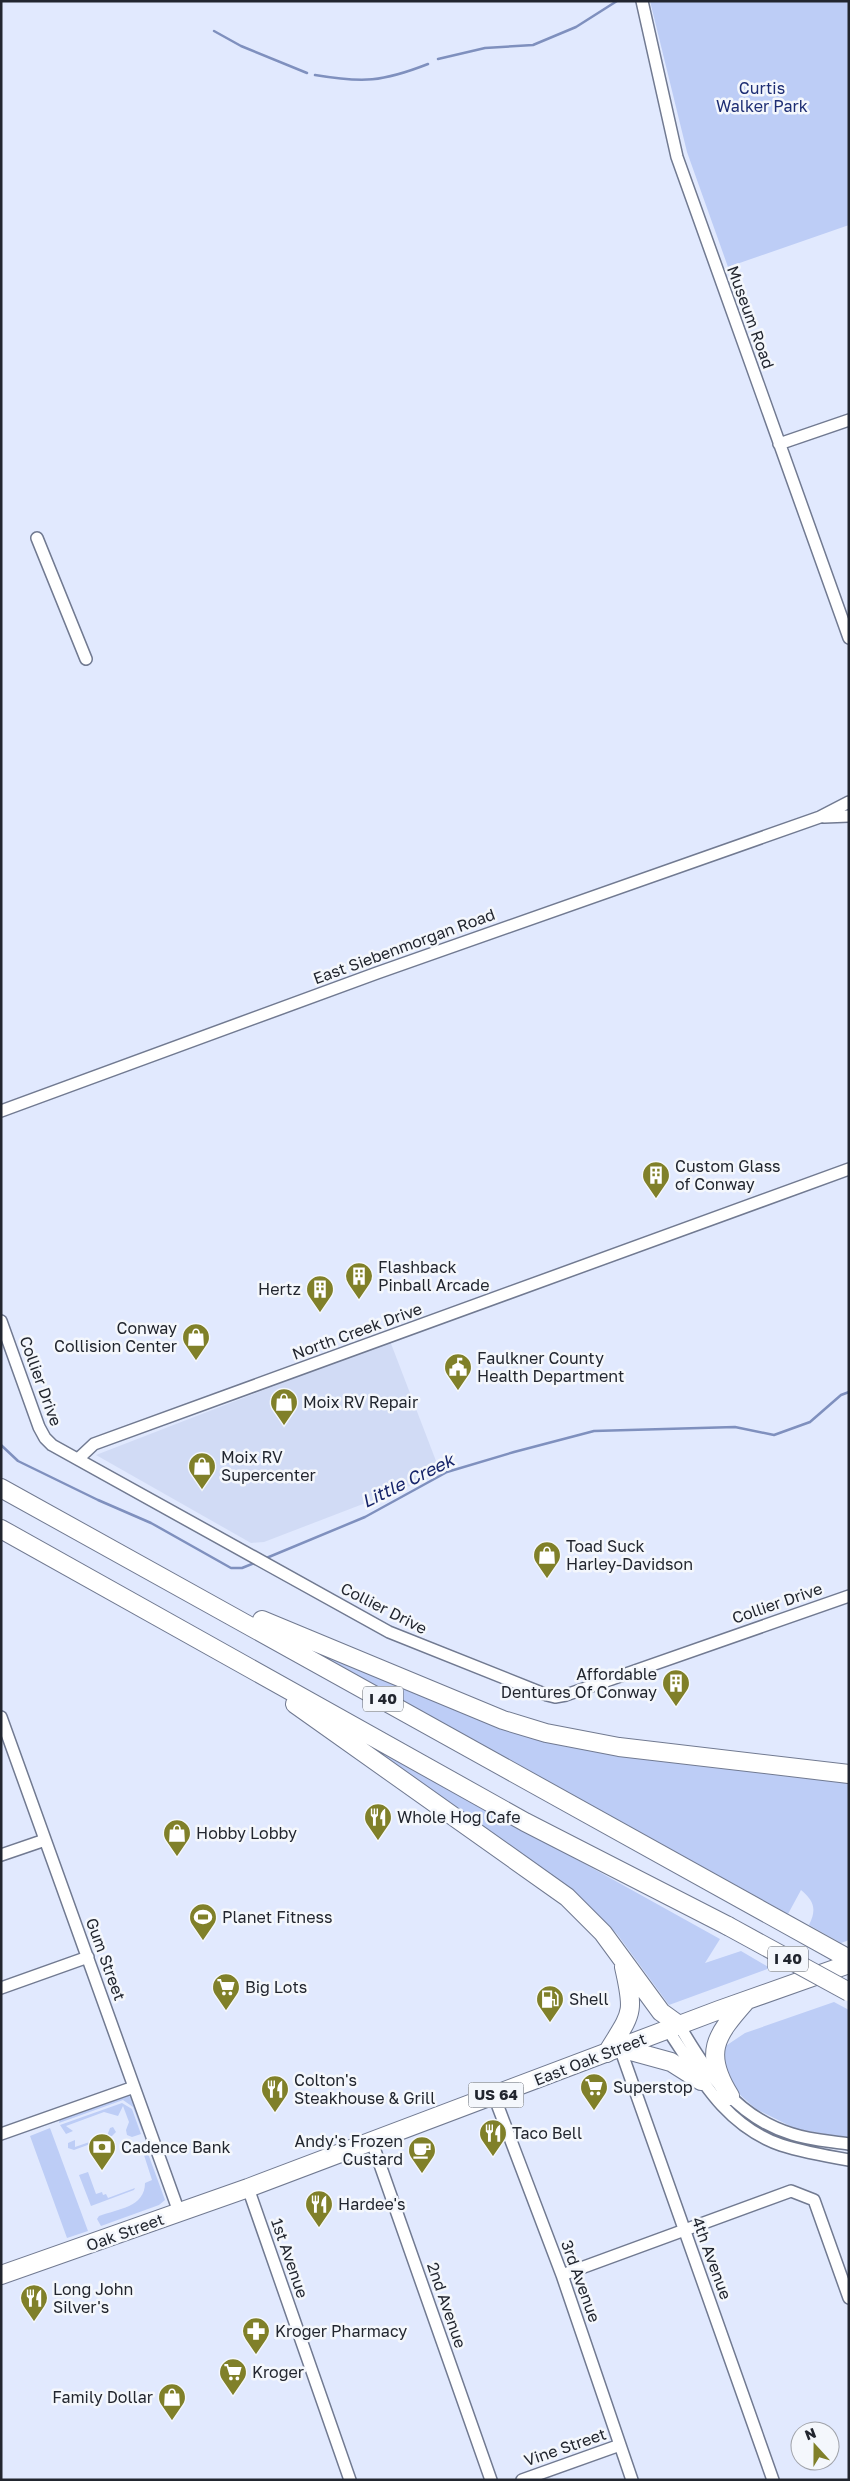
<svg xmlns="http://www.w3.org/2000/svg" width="850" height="2481" viewBox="0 0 850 2481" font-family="'Golos Text',sans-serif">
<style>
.built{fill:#d1dbf5}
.green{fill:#bdcdf6}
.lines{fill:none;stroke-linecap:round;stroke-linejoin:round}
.stream{stroke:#7f90be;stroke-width:2.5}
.minor-casing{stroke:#717a91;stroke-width:14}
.highway-casing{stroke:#717a91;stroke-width:20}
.minor{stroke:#fff;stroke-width:11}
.highway{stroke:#fff;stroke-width:18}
.highway-bridge-casing{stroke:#717a91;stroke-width:20;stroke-linecap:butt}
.highway-bridge{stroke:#fff;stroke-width:18}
.labels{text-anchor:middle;stroke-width:5;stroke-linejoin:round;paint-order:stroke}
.shield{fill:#f4f7fc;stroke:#61656c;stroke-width:1}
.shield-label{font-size:15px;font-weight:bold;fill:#22262f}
.park-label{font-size:16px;fill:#1e2e74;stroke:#f4f7fc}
.street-label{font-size:16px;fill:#22262f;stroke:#f4f7fc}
.poi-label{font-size:16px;fill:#22262f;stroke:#f4f7fc;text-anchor:start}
.water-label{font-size:18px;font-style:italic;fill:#17256a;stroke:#f4f7fc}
</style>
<rect width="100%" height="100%" fill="#e1e9fe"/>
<path class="built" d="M390 1341 441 1474 264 1542 251 1543 96 1455Z"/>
<path class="green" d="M650 1H849V225L728 267 687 152Z
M293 1640 498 1726 566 1746 849 1781V1940L841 1943 809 1925C817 1909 814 1901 801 1890L788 1914Z
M338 1727 720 1939 705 1963 741 1951 770 1968 669 2005 617 1934 569 1889Z
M834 2002 849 2010V2138L796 2129 756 2109 738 2093 725 2074 719 2042 727 2045 745 2033Z
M127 2094 134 2100 143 2127 142 2131 133 2107 123 2100 59 2123 60 2118Z
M122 2103 132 2109 141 2134 132 2137 127 2135 126 2130 129 2122 123 2106 118 2116 104 2112 66 2126 73 2131 66 2134 60 2125Z
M113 2127 116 2132 112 2136 74 2150 68 2148V2143L75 2140V2147L107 2136 110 2128Z
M50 2128 88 2231 67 2238 30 2136Z
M146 2148 165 2200 159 2205 101 2226 97 2219 99 2216C118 2209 145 2207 145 2183L152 2180 143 2152 134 2154Z
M88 2172 96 2194 102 2192 103 2195 106 2194 108 2198 135 2188 134 2190 91 2206 79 2175Z"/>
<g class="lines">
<path class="stream" d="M214 31 241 46 307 73
M438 59 485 48 533 45 576 27 617 1
M315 75C363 83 382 82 428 64
M1 1445 18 1461 98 1500 151 1523 231 1568H242L257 1562
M264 1559 365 1517 447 1472 514 1452 594 1431 735 1427 774 1435 810 1422 841 1395 849 1392"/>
<g class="minor-casing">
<path id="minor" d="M642 1 677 157 849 638
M779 444 849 420
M37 538 86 659
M824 817 849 816
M1 1111 377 973 820 817 849 802
M1 1321 39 1427 45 1438 52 1445 389 1632 547 1695 555 1697 566 1695 849 1596
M78 1459 94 1444 849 1169
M1 1717 179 2212
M1 1855 45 1840
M1 1988 88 1957
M679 2025C707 2073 736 2117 792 2134 810 2140 830 2141 849 2144
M668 2030C699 2076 725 2126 781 2145 803 2152 826 2156 849 2160
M620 2048 773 2480
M494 2096 562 2275 632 2480
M1 2134 134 2087
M372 2142 491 2480
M248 2188 350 2480
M562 2275 791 2191 814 2200 849 2298
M522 2480 620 2445"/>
</g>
<g class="highway-casing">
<path id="highway" d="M1 1488 849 1959
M1 1529 525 1822 728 1926
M262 1620 503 1720 546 1733 619 1747 849 1774
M295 1704 567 1897 603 1933 661 2012 679 2025
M620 2048 671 2062 701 2081
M607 2053C632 2012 635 2015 624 1967
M730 2096C703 2053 715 2036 746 2001
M1 2275 248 2188 719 2010 849 1964"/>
</g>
<use href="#minor" class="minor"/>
<use href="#highway" class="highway"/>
<g class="highway-bridge-casing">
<path id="highway-bridge" d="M728 1926 849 1992"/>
</g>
<use href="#highway-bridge" class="highway-bridge"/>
</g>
<defs>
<g id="building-pin" transform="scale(1.4375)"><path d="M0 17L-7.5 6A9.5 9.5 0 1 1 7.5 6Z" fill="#808029" stroke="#f4f7fc"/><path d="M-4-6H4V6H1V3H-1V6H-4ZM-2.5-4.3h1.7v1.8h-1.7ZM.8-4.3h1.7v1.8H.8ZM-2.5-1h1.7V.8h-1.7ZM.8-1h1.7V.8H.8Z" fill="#fff"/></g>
<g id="shop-pin" transform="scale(1.4375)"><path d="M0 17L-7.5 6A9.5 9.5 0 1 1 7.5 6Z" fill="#808029" stroke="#f4f7fc"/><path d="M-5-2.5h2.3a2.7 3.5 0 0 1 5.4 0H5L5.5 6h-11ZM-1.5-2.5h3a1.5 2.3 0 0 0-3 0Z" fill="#fff"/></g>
<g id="civic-pin" transform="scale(1.4375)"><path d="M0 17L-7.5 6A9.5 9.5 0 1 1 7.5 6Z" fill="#808029" stroke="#f4f7fc"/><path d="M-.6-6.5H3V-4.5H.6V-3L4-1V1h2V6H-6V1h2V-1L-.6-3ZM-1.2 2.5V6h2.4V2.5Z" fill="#fff"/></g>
<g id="restaurant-pin" transform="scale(1.4375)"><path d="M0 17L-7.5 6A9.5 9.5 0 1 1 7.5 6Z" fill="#808029" stroke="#f4f7fc"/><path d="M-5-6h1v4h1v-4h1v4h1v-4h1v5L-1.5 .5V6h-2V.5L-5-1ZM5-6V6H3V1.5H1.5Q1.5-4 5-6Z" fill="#fff"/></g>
<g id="stadium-pin" transform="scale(1.4375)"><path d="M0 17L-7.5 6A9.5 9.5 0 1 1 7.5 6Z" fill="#808029" stroke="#f4f7fc"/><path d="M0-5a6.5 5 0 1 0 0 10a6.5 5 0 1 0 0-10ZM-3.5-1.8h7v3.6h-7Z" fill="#fff"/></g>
<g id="supermarket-pin" transform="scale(1.4375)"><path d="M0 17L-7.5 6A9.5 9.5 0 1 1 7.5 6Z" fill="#808029" stroke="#f4f7fc"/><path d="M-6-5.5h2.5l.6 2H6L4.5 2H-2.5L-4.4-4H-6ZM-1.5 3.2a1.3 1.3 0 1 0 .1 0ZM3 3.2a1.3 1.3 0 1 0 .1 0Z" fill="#fff"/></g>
<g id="fuel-pin" transform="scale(1.4375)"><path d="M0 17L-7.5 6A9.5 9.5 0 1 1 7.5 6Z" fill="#808029" stroke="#f4f7fc"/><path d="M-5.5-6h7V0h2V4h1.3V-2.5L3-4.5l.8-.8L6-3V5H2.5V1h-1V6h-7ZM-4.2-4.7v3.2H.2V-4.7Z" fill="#fff"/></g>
<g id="bank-pin" transform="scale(1.4375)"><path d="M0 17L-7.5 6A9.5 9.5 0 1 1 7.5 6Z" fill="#808029" stroke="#f4f7fc"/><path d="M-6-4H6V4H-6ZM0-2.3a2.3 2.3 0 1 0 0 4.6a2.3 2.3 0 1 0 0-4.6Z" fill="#fff"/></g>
<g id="cafe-pin" transform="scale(1.4375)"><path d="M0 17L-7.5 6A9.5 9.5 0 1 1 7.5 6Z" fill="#808029" stroke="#f4f7fc"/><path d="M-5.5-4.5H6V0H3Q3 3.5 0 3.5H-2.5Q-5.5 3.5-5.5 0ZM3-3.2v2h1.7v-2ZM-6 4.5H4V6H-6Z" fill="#fff"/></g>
<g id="pharmacy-pin" transform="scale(1.4375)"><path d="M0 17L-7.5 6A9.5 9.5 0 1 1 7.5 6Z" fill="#808029" stroke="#f4f7fc"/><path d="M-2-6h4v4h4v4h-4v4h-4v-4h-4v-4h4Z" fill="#fff"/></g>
</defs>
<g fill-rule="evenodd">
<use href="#building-pin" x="656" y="1175"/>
<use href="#building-pin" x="359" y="1276"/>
<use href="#building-pin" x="320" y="1289"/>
<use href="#shop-pin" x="196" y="1337"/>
<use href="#civic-pin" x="458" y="1367"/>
<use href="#shop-pin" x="284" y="1402"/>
<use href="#shop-pin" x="202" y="1466"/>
<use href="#shop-pin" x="547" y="1555"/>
<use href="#building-pin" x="676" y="1683"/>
<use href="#restaurant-pin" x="378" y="1817"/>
<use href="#shop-pin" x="177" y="1833"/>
<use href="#stadium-pin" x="203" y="1917"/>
<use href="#supermarket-pin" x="226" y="1987"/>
<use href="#fuel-pin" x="550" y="1999"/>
<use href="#supermarket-pin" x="594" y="2087"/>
<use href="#restaurant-pin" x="275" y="2089"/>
<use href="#restaurant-pin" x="493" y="2133"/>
<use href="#bank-pin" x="102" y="2147"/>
<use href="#cafe-pin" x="422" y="2150"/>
<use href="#restaurant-pin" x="319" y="2204"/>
<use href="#restaurant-pin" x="34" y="2298"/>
<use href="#pharmacy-pin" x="256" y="2331"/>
<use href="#supermarket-pin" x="233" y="2372"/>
<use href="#shop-pin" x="172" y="2397"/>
</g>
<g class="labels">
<g class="shield">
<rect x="363" y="1686.5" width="40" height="25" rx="4"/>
<rect x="768" y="1946.5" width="40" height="25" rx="4"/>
<rect x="468.5" y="2082.5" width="55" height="25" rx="4"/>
</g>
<g class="shield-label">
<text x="383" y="1704">I 40</text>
<text x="788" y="1964">I 40</text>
<text x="496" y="2100">US 64</text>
</g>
<g class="park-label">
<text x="762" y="94">Curtis<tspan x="762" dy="18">Walker Park</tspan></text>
</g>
<g class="street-label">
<text transform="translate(751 317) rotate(70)" y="6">Museum Road</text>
<text transform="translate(404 946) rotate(-20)" y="6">East Siebenmorgan Road</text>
<text transform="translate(357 1331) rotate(-20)" y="6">North Creek Drive</text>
<text transform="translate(41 1381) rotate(70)" y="6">Collier Drive</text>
<text transform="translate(777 1603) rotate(-19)" y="6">Collier Drive</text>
<text transform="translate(384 1608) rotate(27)" y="6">Collier Drive</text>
<text transform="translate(106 1959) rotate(70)" y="6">Gum Street</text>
<text transform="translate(590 2059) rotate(-21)" y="6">East Oak Street</text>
<text transform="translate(125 2232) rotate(-20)" y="6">Oak Street</text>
<text transform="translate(290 2258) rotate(71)" y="6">1st Avenue</text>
<text transform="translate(712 2258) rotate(70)" y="6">4th Avenue</text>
<text transform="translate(581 2281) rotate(70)" y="6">3rd Avenue</text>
<text transform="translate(447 2305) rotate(71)" y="6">2nd Avenue</text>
<text transform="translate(565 2447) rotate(-19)" y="6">Vine Street</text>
</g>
<g class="poi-label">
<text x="675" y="1172">Custom Glass<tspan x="675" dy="18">of Conway</tspan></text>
<text x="378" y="1273">Flashback<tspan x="378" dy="18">Pinball Arcade</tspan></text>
<text x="301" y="1295" text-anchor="end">Hertz</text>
<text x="177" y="1334" text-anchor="end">Conway<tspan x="177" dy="18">Collision Center</tspan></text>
<text x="477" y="1364">Faulkner County<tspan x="477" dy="18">Health Department</tspan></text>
<text x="303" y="1408">Moix RV Repair</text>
<text x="221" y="1463">Moix RV<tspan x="221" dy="18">Supercenter</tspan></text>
<text x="566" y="1552">Toad Suck<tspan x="566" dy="18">Harley-Davidson</tspan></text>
<text x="657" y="1680" text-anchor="end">Affordable<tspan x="657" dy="18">Dentures Of Conway</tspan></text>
<text x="397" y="1823">Whole Hog Cafe</text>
<text x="196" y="1839">Hobby Lobby</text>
<text x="222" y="1923">Planet Fitness</text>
<text x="245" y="1993">Big Lots</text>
<text x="569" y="2005">Shell</text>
<text x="294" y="2086">Colton's<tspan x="294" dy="18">Steakhouse &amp; Grill</tspan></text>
<text x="613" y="2093">Superstop</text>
<text x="512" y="2139">Taco Bell</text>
<text x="403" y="2147" text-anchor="end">Andy's Frozen<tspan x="403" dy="18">Custard</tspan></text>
<text x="121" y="2153">Cadence Bank</text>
<text x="338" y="2210">Hardee's</text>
<text x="53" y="2295">Long John<tspan x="53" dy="18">Silver's</tspan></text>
<text x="275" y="2337">Kroger Pharmacy</text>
<text x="252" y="2378">Kroger</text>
<text x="153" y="2403" text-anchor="end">Family Dollar</text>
</g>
<g class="water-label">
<text transform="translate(408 1481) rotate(-26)" y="6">Little Creek</text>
</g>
</g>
<rect width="850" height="2481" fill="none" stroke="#22262f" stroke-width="5"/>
<g transform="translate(815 2446) rotate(339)"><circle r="24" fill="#f4f7fc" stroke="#a0a3aa"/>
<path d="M0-4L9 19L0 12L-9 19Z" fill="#808029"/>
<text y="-8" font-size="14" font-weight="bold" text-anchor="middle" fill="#22262f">N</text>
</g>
</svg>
